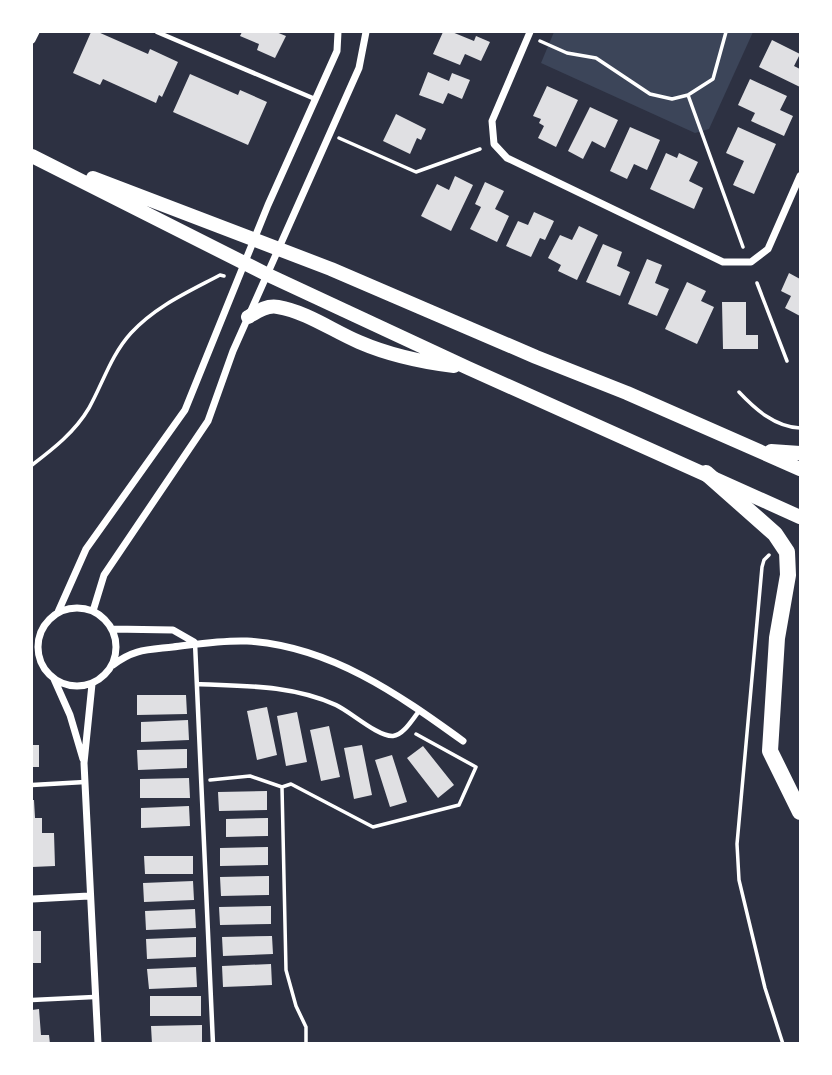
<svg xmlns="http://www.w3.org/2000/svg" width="832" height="1075" viewBox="0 0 832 1075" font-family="'PT Sans Narrow',sans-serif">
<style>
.green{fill:#3c4559}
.building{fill:#e0e0e3}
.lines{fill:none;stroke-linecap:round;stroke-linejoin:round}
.path{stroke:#fff;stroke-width:3.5}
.service{stroke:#fff;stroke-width:4.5}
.minor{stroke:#fff;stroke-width:7}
.secondary{stroke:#fff;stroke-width:14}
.primary{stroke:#fff;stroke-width:16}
</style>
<rect width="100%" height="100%" fill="#2d3142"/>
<path class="green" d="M554 32H753L709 129 695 133 541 63Z"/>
<path class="building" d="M91 32H98L148 54 150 49 178 62 162 97 159 95 156 103 103 79 100 85 73 73Z
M242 32H276L286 36 275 58 257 50 259 44 240 36Z
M443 32H452L474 41 476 36 490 42 481 61 465 54 460 65 433 54Z
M772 40 800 54 794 66 800 69V87L759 67Z
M428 72 449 81 452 73 470 80 462 99 448 93 443 104 419 95Z
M190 74 238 95 240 90 267 102 248 145 173 112Z
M750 79 787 96 780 110 793 116 784 136 751 121 755 113 738 105Z
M547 86 578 100 556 147 538 138 544 126 539 123 541 119 533 116Z
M590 107 618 120 605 148 592 141 583 159 568 151Z
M396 114 426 129 421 140 417 138 410 154 383 141Z
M630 127 660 140 647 170 634 164 627 179 610 171Z
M738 127 776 144 754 194 733 185 744 161 726 153Z
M666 153 677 158 679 153 698 162 689 181 703 188 694 209 650 189Z
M455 176 473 185 451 231 421 216 437 184 449 190Z
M485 182 504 191 495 209 509 216 497 242 470 229 481 207 475 204Z
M534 212 554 221 545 240 540 238 531 257 506 246 518 221 528 225Z
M579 226 598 235 577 280 558 271 561 265 548 258 560 235 572 240Z
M603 244 622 252 617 266 630 272 620 296 586 282Z
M647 259 662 265 655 283 669 289 657 316 628 304Z
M789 273 800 279V316L785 308 791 296 781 291Z
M687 282 706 291 701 301 714 307 697 344 665 329Z
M722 302H746V335H758V349H723Z
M137 695H186L187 714 137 715Z
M267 707 277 755 257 760 247 711Z
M297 712 307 762 286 766 277 716Z
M188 720 189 740 141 742V722Z
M329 726 340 777 321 781 310 730Z
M32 745H39V767H32Z
M362 745 372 795 354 799 344 748Z
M423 746 454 785 438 798 407 758Z
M187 749V768L138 770 137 750Z
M392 755 407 802 390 807 375 760Z
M189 778 190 798H140V779Z
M267 791V810L219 811 218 792Z
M32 800H34L35 818H42V833H54L55 866 32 867Z
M189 806 190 826 141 828V808Z
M268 818V836L226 837V819Z
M268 847V865L220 866V848Z
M144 856H193V874H145Z
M269 876V895L221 896 220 877Z
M193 881 194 900 144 902 143 883Z
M271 906V924L220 925 219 907Z
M195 909 196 928 146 930 145 911Z
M32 931H41V963H32Z
M272 936 273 954 223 956 222 937Z
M196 937V957L147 959 146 939Z
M271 964 272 985 223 987 222 966Z
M196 967 197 987 149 989 147 969Z
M150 996H201V1016H150Z
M39 1009 41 1035H49L50 1044H32V1010Z
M202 1025V1044H152L151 1026Z"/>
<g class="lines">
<path class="path" d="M726 32 713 79 688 95 743 247
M540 41 567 53 596 58 650 94 672 99 688 95
M339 138 416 172 480 149
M757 283 787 361
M739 392C755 409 775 427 800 428
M32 465C53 449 75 432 89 408 103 383 111 355 131 333 156 306 188 292 220 275L224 276
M769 555 764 560 762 567 737 844 739 880 765 988 783 1044
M210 780 250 776 282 787 291 784 373 827 459 805 476 767 416 734
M282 787 286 970 296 1006 306 1027V1044"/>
<path class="service" d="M157 32 315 99
M195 643 213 1044
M197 684C244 686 292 685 336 705 351 712 378 737 393 736 404 735 413 718 420 710
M32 785 85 782
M32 1000 94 997"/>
<path class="minor" d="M530 32 492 121 494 144 507 158 723 262H751L768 249 800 176
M32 40 36 32
M38 647a39 39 0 1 1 78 0a39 39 0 1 1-78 0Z
M93 611 104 575 208 421 233 351 359 68 366 32
M58 612 86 549 185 410 268 205 337 51 338 32
M112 629 173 630 194 642
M113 665C134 649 147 650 173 647 198 644 222 640 247 641 330 646 398 694 463 741
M54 679 70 715 83 759
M92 684 84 763 98 1044
M32 899 89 896"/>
<path class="secondary" d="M32 156 266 274 468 368 800 517
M93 178 331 269 536 357 627 393 800 469
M248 317C258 311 267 305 278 307 307 312 333 331 359 342 389 355 421 362 454 366
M771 451 800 453"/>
<path class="primary" d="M706 473 775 534 787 552 788 575 777 638 770 751 800 812"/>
</g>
<rect width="832" height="1075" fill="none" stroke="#ffffff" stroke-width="66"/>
</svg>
